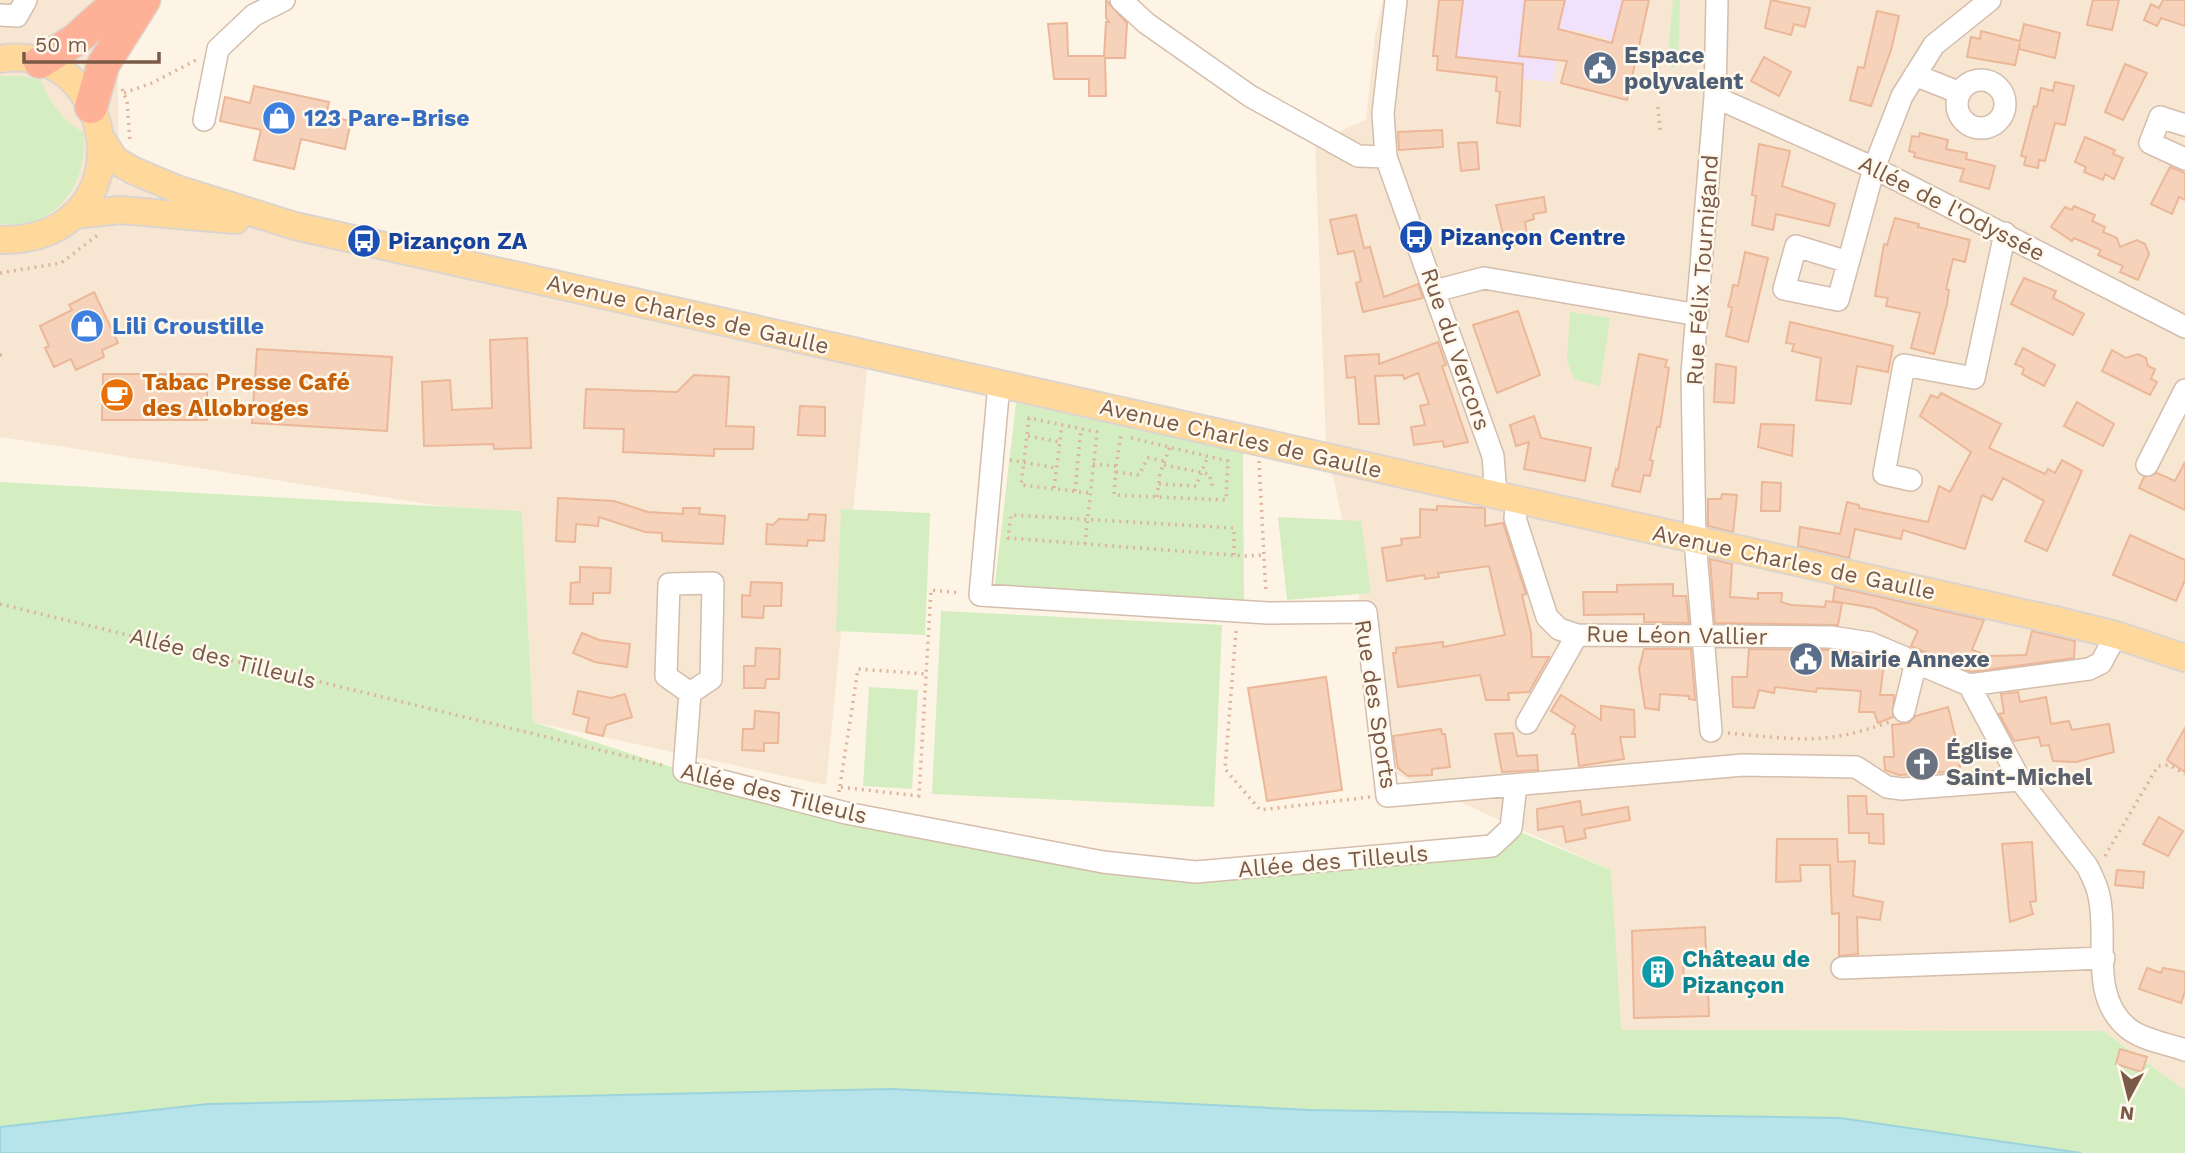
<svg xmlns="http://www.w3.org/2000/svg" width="2185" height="1153" viewBox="0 0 2185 1153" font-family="'Work Sans',sans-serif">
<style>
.residential{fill:#f7e6d2}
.education{fill:#f1e1fb}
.green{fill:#d4eec1}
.water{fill:#b7e3ea;stroke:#9cd3dd;stroke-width:2}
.building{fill:#f7d2ba;stroke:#ebb798;stroke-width:2}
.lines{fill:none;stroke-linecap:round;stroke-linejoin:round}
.minor-casing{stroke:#d4bdac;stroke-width:24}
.major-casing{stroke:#dcd4cf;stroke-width:30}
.highway-casing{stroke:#dcd4cf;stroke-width:35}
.path{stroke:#dcb59c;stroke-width:3.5;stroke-dasharray:2 5;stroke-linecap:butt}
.minor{stroke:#fff;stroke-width:21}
.major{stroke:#ffd99b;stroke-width:26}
.highway{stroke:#feb196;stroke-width:32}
.labels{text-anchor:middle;stroke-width:5;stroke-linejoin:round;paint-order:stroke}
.service-label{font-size:23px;font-weight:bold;fill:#4e5e75;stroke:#fff8ed;text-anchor:start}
.shop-label{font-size:23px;font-weight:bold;fill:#366cbe;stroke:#fff8ed;text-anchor:start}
.street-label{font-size:23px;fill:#7a5947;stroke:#fff8ed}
.transit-label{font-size:23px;font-weight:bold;fill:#164399;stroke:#fff8ed;text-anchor:start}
.food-label{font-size:23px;font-weight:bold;fill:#c56008;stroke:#fff8ed;text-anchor:start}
.worship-label{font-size:23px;font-weight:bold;fill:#5b616d;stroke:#fff8ed;text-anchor:start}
.culture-label{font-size:23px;font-weight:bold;fill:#0d838f;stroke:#fff8ed;text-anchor:start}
</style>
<rect width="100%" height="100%" fill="#fef4e5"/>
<path class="residential" d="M0 0H117L119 182 533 266 870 341 826 785 533 722 522 511 447 507 0 437Z
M1383 0H2185V1090L2103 1031 1620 1030 1611 870 1397 774 1326 444 1315 142 1366 120 1375 36Z"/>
<path class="education" d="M1439 0H1649L1635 53 1608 47 1607 38 1574 30 1560 33 1553 82 1437 70Z"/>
<path class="green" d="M1673 0H1680L1678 65 1673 68 1667 61Z
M0 76H22L42 81C48 101 65 123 83 132 90 182 55 232 0 224Z
M1570 312 1610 318 1600 386 1574 379 1567 361Z
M1016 403 1243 451 1244 602 1009 594 995 584Z
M0 482 522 511 533 722 684 771 1196 872 1492 846 1511 828 1611 870 1621 1030 2103 1031 2185 1090V1153H2081L1840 1118 1310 1110 892 1089 208 1104 0 1127Z
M841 509 930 513 925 635 836 631Z
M1278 517 1361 521 1371 593 1287 600Z
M941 611 1222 625 1214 807 932 794Z
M869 687 918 690 912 789 863 786Z"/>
<path class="water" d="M892 1089 1310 1110 1840 1118 2081 1153H0V1127L208 1104Z"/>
<path class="building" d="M1106 0 1127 23 1125 58H1105L1106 96H1089V79H1054L1048 24 1067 23 1068 56H1104L1106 22H1109L1106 18Z
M1439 0H1463L1456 57 1523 64 1520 126 1497 123 1500 92 1496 91 1497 77 1437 70 1438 56H1433Z
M1525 0H1565L1558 29 1612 43 1623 0H1649L1627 100 1561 83 1567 61 1519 56Z
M1771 0 1810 8 1805 27 1794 24 1791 35 1765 28Z
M2093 0H2119L2112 30 2087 25Z
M2163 0H2185V26L2161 18 2157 26 2144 20 2151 4 2159 8Z
M1877 11 1899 16 1891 50 1871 106 1850 100 1858 67 1864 68Z
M2024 24 2060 33 2055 58 2019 49 2020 43 2015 65 1967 57 1971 37 1980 39 1981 31 2020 41Z
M1764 57 1791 72 1779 96 1751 81Z
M2125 64 2147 73 2123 120 2105 112Z
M2055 82 2074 86 2065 125 2055 123 2045 161 2039 160 2038 168 2024 165 2026 157 2021 156 2034 106 2037 107 2041 88 2053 91Z
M254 86 329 102 326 116 351 121 345 149 301 139 294 169 254 160 261 130 220 121 225 97 250 103Z
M1442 130 1443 147 1399 150 1398 132Z
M1920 133 1948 140 1946 149 1967 153 1966 159 1995 166 1989 189 1960 181 1964 169 1914 157 1915 153 1909 151 1912 136 1919 137Z
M2085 137 2115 150 2113 154 2123 158 2114 179 2105 174 2103 180 2084 172 2086 167 2075 162Z
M1477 142 1479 169 1461 171 1458 143Z
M1759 144 1790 151 1782 186 1835 204 1829 226 1776 214 1773 230 1752 225 1756 196 1752 195Z
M2170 167 2185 173V200L2179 197 2172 214 2151 204Z
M1544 197 1546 212 1533 214 1534 219 1525 222 1528 244 1506 246 1496 205Z
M2074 206 2095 215 2092 221 2105 227 2103 232 2117 238 2120 247 2137 240 2145 244 2149 254 2138 280 2120 272 2123 266 2098 255 2101 250 2074 238 2072 241 2051 227 2065 207 2072 210Z
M1356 215 1364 248 1370 247 1384 297 1418 284 1423 298 1363 312 1356 283 1361 281 1354 251 1338 254 1330 220Z
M1895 218 1919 224 1918 227 1970 240 1965 262 1953 259 1946 289 1949 290 1947 304 1934 354 1911 348 1920 313 1886 306 1888 298 1875 296 1884 244 1887 245Z
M1745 252 1768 258 1748 342 1726 336 1732 308 1728 306 1731 296 1733 285 1738 286Z
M2024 278 2056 291 2053 298 2084 314 2073 335 2011 304Z
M94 292 118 343 102 350 104 357 76 370 71 359 54 367 45 348 49 346 40 326 72 310 69 305Z
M1518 311 1540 375 1497 393 1473 325Z
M1790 322 1893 346 1888 372 1857 366 1851 404 1816 400 1821 358 1792 351 1794 344 1786 343Z
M527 338 531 448 494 449 493 444 424 446 422 382 450 380 452 410 492 408 490 340Z
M1438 342 1446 365 1442 366 1468 442 1444 447 1443 441 1414 445 1411 427 1425 425 1420 406 1429 404 1418 373 1404 379 1403 375 1375 376 1379 424H1359L1355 377 1347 378 1345 356 1379 354V364Z
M2023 348 2055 365 2044 386 2022 374 2024 368 2015 364Z
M257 349 392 357 387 431 252 423Z
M2112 350 2126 358 2138 354 2146 358 2148 366 2155 369 2151 379 2157 382 2150 395 2102 371Z
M1639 354 1667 360 1665 367 1669 368 1660 427H1657L1650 460 1653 461 1650 476 1644 475 1640 492 1612 486 1616 469 1618 470Z
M1716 364 1736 367 1734 403 1714 402Z
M103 374H207V420H102Z
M694 375 729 377 726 426 754 427 753 449H714V456L623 452 624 429 584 428 586 389 677 392Z
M1941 393 2001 424 1989 448 2045 474 2048 469 2055 473 2062 460 2082 471 2047 551 2025 541 2044 501 2003 478 1992 500 1982 495 1965 549 1903 530 1901 539 1855 529 1849 558 1798 546 1800 527 1840 534 1847 502 1859 505V508L1928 522 1939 486 1950 492 1971 452 1920 416 1931 395 1938 398Z
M2077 402 2114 424 2103 446 2064 426Z
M800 406 825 407V436L798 435Z
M1534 416 1541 438 1591 448 1585 481 1524 469 1529 442 1516 446 1510 425Z
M1761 424 1794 425 1792 456 1758 447Z
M2185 462V510L2139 488 2144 477 2157 473 2175 481Z
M1762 482 1781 483 1780 511H1761Z
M1722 494 1737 495 1733 532 1708 526V499H1721Z
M558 498 614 501 648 512 683 514V508H700L699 514 725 516 723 544 662 541V533L645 532 599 517 598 526 576 524 575 542 556 541Z
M1437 506 1485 508V526L1503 523 1526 594 1522 595 1531 633 1532 657H1549L1529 692 1508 693 1509 700H1486L1480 675 1398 687 1393 653H1396V648L1443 642V647L1505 635 1489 566 1438 573 1439 577 1425 579 1424 575 1387 581 1382 548 1402 545 1401 539 1420 537V509L1437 510Z
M809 514 826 515 824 541 808 540 807 546 766 544 767 524 773 525 779 519 808 520Z
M2130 535 2185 560V580L2176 601 2113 575Z
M1710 559 1732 564 1730 597 1758 599V593H1782L1781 602 1791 605 1825 607 1826 601 1842 603 1838 625 1715 623Z
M580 567 611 568 610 593H593V604H570L571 583 580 582Z
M751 582 782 583 781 606H764L763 618 742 617V595L750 596Z
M1673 584V596H1686L1689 623 1644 622V614L1584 615 1583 592H1617V585Z
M1835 587 1984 620 1972 650 1990 656 2026 655 2032 631 2075 641 2074 658 1971 672 1911 646 1918 631 1874 608 1833 601Z
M582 633 599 640 630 644 627 667 595 662 573 653Z
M756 648 780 649 779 679H766L765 688H744V666H755Z
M1644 649H1691L1695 700 1689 699V696L1660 694 1659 710 1645 708 1639 669Z
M1749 649 1830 650 1866 656 1884 663 1880 695H1894L1893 717 1878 723 1874 712H1859L1861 691 1817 688 1816 692 1775 687 1774 693 1759 690 1754 708 1733 707 1732 677H1747Z
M1326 677 1342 790 1267 801 1248 688Z
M578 691 611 698 625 694 632 717 606 725 603 736 586 732 589 718 573 714Z
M2018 692 2020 702 2046 697 2051 724 2069 721 2072 730 2109 724 2114 752 2076 762 2053 761 2049 745 2041 746 2039 737 2014 741 1999 714 2004 713 2001 694Z
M1561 695 1601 720V706L1634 710 1635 737H1620L1624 759 1579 766 1575 734H1572L1575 726 1551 711Z
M1948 707 1959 751 1960 771 1899 775 1885 770 1884 757H1894L1892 725 1908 723 1916 716Z
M755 711 779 713 778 743H764V751L742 750 743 729H754Z
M2185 728V772L2167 760Z
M1441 729 1442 734H1445L1450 767 1432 769V775L1408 776 1398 768 1393 736Z
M1513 733 1517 756 1537 755 1538 770 1502 772 1495 734Z
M1848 796H1866L1867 814H1883L1884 844 1869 843V833H1849Z
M1580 801 1582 815 1628 807 1630 820 1584 829 1586 838 1566 842 1563 826 1538 830 1537 809Z
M2159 817 2183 831 2168 856 2143 844Z
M1777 839H1837L1838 862 1855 861 1853 896 1883 902 1880 920 1857 917 1858 954 1839 956V913L1832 914 1830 865H1800L1801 881 1776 882Z
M2032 842 2036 901 2030 902 2033 914 2010 922 2002 844Z
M2117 870 2144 872 2143 888 2115 885Z
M1705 927 1706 953 1683 954 1684 990 1708 989 1709 1016 1634 1018 1632 931Z
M2147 968 2161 973 2163 968 2185 972V991L2181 1003 2139 989Z
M2120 1049 2147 1057 2142 1072 2116 1064Z"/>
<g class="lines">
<g class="minor-casing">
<path id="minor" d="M1121 0 1146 23 1250 96 1358 156 1386 157
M1396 0 1383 113 1386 157 1493 456 1496 495
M0 15 17 16 26 0
M1915 75 1960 93
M1957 104a24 24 0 1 1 48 0a24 24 0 1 1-48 0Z
M1715 97 1874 168 2185 327
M204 120 218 49 254 15 284 0
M2185 125 2160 117 2150 143 2185 159
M1848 262 1796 246 1784 289 1838 300 1874 168 1902 96 1934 45 1990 0
M1435 291 1484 278 1698 315
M999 384 980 595 1268 613 1366 612 1387 796 1743 765 1856 767 1887 787 1902 789 2020 780
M2147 465 2185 390
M1911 480 1884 474 1904 365 1974 378 2005 233
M1517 500 1515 518 1547 617 1559 629 1577 635 1831 637 1870 643 1969 685 2089 669 2101 663 2116 635
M1969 685 2020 780 2087 866C2092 876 2097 885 2099 896 2109 939 2088 997 2129 1029 2143 1040 2168 1044 2185 1050
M690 693 666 676 669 584 713 583 711 679 690 693 684 771 846 813 1103 862 1196 872 1492 846 1511 828 1516 785
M1904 711 1916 662
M1527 723 1577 635
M1711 731 1695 541 1692 373 1715 97 1717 0
M1842 968 2104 958"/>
</g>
<g class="major-casing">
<path id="major" d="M0 59C118 39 150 241 0 240
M102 140 115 160 132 170 177 189 295 226 2055 620 2116 635 2185 658
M74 215 120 210 236 220"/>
</g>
<g class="highway-casing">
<path id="highway" d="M40 62 74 41 120 0
M91 107 103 65 144 0"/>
</g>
<path class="path" d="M122 89 127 101 130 143
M124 93 152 83 198 59
M1658 107 1660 130
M0 273 61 263 99 234
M0 355H2
M1028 436 1060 442
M1010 460 1056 468
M1259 461 1266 594
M1093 464 1116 466 1114 495 1226 500 1228 461 1131 438
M1164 465 1209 474 1213 487
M1116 466 1121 435 1123 436
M1116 472 1139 475 1148 458 1165 461
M1159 484 1196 486 1208 456
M1054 488 1062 425
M1075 491 1081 428
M1157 497 1160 473 1170 447
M1085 544 1097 432 1029 418 1021 485 1090 493
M1234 555V528L1011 515 1008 538 1244 556 1264 555
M0 604 666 766
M1236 631 1225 769 1260 810 1370 797
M1728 733C1794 739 1825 746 1889 722
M840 786 858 669 926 674
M839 792V787L919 796 931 590 961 593
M2105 856 2158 766 2169 765 2185 774"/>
<use href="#minor" class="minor"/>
<use href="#major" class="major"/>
<use href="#highway" class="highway"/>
</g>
<defs>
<g id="civic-disc" transform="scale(1.75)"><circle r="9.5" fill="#5c6f8a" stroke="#fff8ed"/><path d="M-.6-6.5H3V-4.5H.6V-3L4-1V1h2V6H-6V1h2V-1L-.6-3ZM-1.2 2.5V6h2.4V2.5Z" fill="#fff"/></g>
<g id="shop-disc" transform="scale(1.75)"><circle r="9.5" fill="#3f7fe0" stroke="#fff8ed"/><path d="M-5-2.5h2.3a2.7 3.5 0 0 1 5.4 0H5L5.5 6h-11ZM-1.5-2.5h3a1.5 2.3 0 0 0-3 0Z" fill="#fff"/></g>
<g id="bus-disc" transform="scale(1.75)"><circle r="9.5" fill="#1a4fb4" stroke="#fff8ed"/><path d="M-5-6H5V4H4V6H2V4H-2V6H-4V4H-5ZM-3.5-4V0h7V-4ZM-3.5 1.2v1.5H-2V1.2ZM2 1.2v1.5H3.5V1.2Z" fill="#fff"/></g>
<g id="cafe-disc" transform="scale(1.75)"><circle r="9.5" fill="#e8710a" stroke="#fff8ed"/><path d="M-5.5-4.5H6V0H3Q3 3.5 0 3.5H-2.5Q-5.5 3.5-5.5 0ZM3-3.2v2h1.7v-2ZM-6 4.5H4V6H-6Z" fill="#fff"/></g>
<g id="church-disc" transform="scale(1.75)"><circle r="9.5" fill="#6b7280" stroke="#fff8ed"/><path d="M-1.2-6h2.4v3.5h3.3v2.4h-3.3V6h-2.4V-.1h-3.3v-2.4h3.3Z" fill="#fff"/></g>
<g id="building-disc" transform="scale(1.75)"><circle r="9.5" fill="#0f9aa8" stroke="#fff8ed"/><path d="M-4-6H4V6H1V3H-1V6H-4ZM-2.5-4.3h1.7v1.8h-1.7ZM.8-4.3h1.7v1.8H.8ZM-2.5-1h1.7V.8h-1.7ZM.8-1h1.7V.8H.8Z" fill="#fff"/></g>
</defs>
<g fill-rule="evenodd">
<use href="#civic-disc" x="1600" y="68"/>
<use href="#shop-disc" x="279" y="118"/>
<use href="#bus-disc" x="1416" y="237"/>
<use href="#bus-disc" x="364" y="241"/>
<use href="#shop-disc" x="87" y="326"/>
<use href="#cafe-disc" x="117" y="395"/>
<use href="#civic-disc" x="1806" y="659"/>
<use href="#church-disc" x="1922" y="764"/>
<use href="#building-disc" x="1658" y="972"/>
</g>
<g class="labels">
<g class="service-label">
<text x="1624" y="63">Espace<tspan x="1624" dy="26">polyvalent</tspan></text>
<text x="1830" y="667">Mairie Annexe</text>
</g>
<g class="shop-label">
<text x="304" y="126">123 Pare-Brise</text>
<text x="112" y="334">Lili Croustille</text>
</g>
<g class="street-label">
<text transform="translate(1952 208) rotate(27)" y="8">Allée de l'Odyssée</text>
<text transform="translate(1702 270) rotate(-86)" y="8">Rue Félix Tournigand</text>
<text transform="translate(688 314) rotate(13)" y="8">Avenue Charles de Gaulle</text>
<text transform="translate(1456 349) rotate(71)" y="8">Rue du Vercors</text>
<text transform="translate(1241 438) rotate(13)" y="8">Avenue Charles de Gaulle</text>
<text transform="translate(1794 562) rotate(12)" y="8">Avenue Charles de Gaulle</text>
<text transform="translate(1677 635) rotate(1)" y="8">Rue Léon Vallier</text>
<text transform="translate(223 658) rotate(14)" y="8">Allée des Tilleuls</text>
<text transform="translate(1376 704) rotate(81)" y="8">Rue des Sports</text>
<text transform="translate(774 793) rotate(14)" y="8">Allée des Tilleuls</text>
<text transform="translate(1333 861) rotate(-5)" y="8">Allée des Tilleuls</text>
</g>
<g class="transit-label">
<text x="1440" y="245">Pizançon Centre</text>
<text x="388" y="249">Pizançon ZA</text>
</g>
<g class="food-label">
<text x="142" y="390">Tabac Presse Café<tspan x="142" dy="26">des Allobroges</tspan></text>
</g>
<g class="worship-label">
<text x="1946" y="759">Église<tspan x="1946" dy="26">Saint-Michel</tspan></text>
</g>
<g class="culture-label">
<text x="1682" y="967">Château de<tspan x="1682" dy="26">Pizançon</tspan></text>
</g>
</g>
<g transform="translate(2129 1097) rotate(187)" stroke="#fff8ed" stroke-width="5" paint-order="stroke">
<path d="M0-5L12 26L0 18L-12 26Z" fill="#7a5947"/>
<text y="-10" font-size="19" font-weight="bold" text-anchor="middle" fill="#7a5947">N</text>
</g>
<path d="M24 52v10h135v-10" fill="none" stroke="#7a5947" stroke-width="3.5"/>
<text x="35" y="52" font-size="21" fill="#7a5947" stroke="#fff8ed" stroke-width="5" paint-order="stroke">50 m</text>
</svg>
